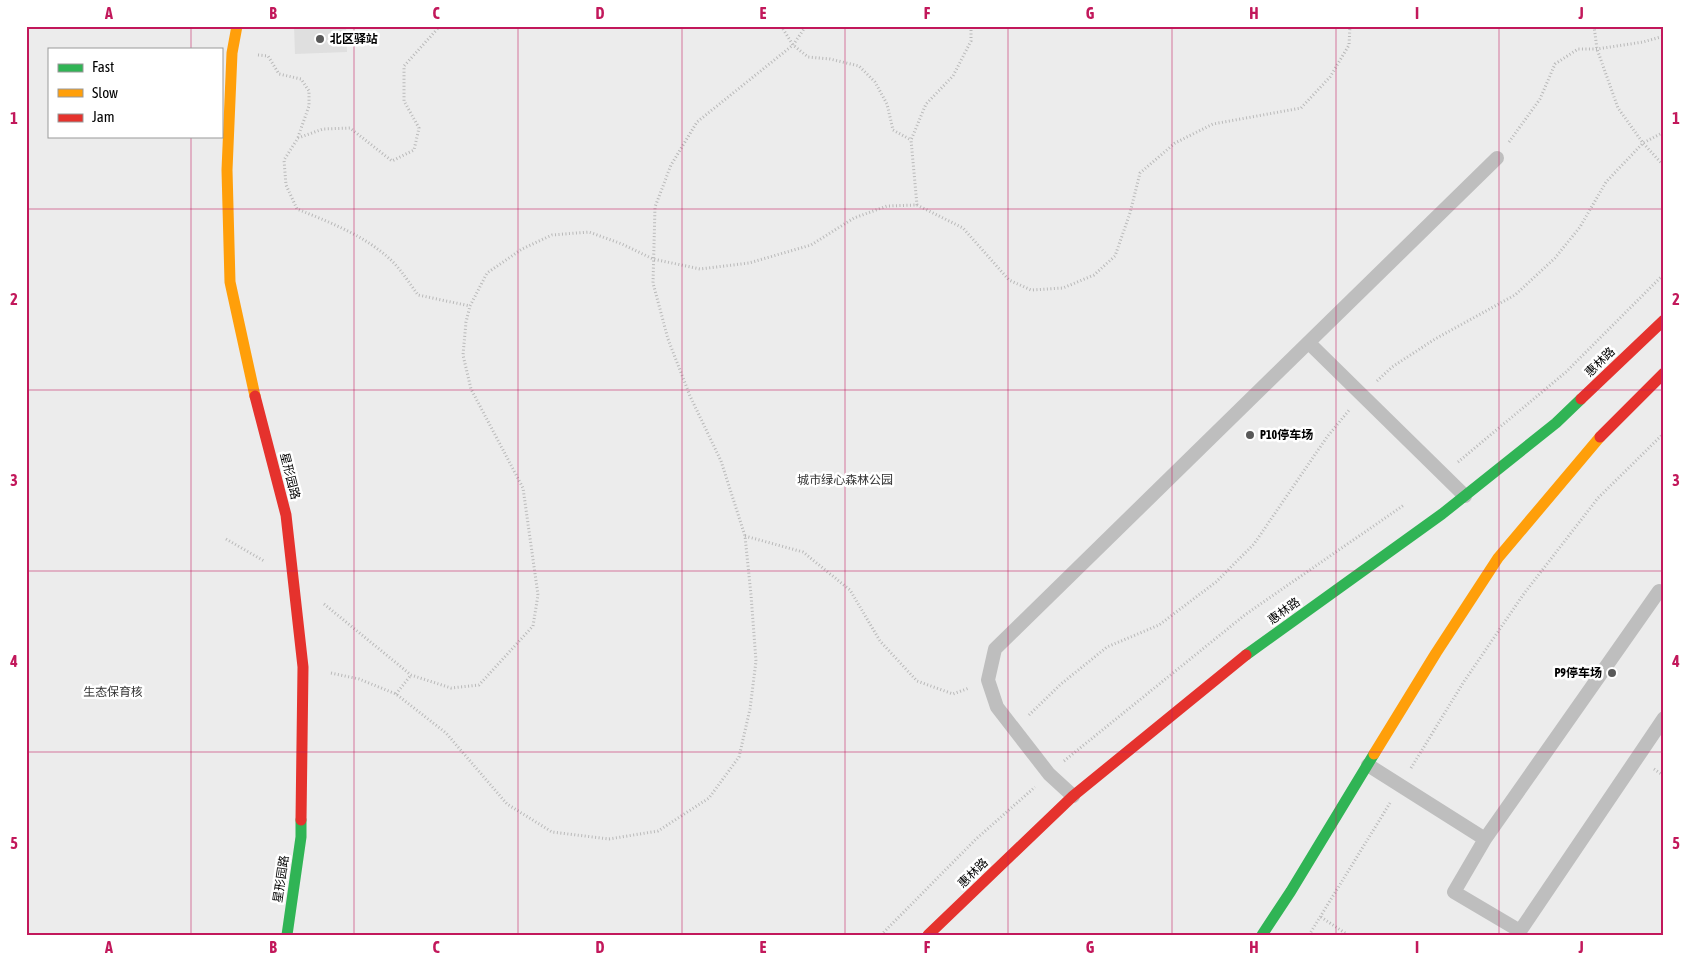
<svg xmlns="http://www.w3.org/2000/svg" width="1690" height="961" viewBox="0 0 1690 961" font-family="'Asap Condensed','Noto Sans SC',sans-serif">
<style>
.green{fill:#ececec;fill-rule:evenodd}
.building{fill:#dfdfdf}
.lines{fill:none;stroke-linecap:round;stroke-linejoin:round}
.path{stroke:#b9b9b9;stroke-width:3;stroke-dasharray:1 2.5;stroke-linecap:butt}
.lane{stroke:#bebebe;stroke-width:14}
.fast{stroke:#30b455;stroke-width:11}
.slow{stroke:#ff9f0a;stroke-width:11}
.jam{stroke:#e5322d;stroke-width:11}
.grid{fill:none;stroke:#c2185b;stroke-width:1;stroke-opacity:0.55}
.poi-dot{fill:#595959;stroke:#fff;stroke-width:2}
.labels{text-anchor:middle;stroke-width:5;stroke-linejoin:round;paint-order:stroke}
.poi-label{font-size:12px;font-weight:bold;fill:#000;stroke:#fff;text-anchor:start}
.street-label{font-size:12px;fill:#000;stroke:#fff}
.park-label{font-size:12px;fill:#333;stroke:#fff}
.neatline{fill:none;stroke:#c2185b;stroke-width:2}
.grid-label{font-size:16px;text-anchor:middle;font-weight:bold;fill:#c2185b}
</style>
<rect width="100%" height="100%" fill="#fff"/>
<path class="green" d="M26 26H1664V935H26ZM49 49H221V136H49Z"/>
<path class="building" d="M294 26H346L347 52 295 54Z"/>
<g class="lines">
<path class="path" d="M440 26 404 66V101L419 128 414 150 392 161 350 128 323 129 298 138 284 160 286 185 297 209C329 222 366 236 392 261 402 271 410 284 418 295L470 306
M781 26 793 45 808 57 830 59 859 66 875 82 887 104 893 130 911 140
M1594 26 1597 49 1618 108 1643 143 1664 166
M258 55 268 56 279 74 301 79 309 91V106L298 137
M1509 142 1540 99 1555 64 1578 49H1597L1643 42 1664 36
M917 205 911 140 926 104 953 76 971 41V26
M1377 381 1392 367 1435 339 1515 295 1555 258 1580 227 1606 182 1643 143 1664 132
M1458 462 1566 372 1664 274
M745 536 803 552 850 590 880 641 917 681 953 694 969 688
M226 539 264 561
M324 604 411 675 451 688 479 685 533 626 538 595 523 488 471 389 463 355 466 322 470 306 487 273 522 249 552 235 589 232 622 244 653 259 700 269 749 263 811 245 854 218 887 206 917 205 963 228 1009 280 1031 290 1063 288 1094 275 1115 256 1130 213 1140 173 1175 143 1213 124 1301 108 1330 77 1349 45 1350 26
M331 673 359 679 396 694 446 733 507 804 552 832 609 839 658 831 709 798 739 757 750 709 756 661 751 595 745 536 721 461 690 396 668 339 653 283 655 207 671 165 697 122 793 45 806 26
M396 694 411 675
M1029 715 1061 684 1107 647 1159 625 1216 582 1254 544 1327 437 1350 409
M1064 761 1246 614 1404 505
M1411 768 1463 683 1523 595 1598 498 1664 433
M1654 769 1664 776
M1321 917 1348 935
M881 935 976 839 1035 787
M1309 935 1390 803"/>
<path class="lane" d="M1309 343 1465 496
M1664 594 1659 591 1485 839 1454 892 1520 931 1664 718
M1368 765 1485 839
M1073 796 1049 774 997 707 988 680 995 649 1497 158"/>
<path class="fast" d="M1246 655 1442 514 1556 423 1581 399
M287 935 301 837V820
M1262 935 1291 891 1374 754"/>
<path class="slow" d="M237 26 232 53 227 170 230 282 255 396
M1374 754 1436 653 1498 558 1600 437"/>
<path class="jam" d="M255 396 286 515 303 667 301 820
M1581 399 1664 320
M1600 437 1664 373
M928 935 1073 796 1246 655"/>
</g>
<path class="grid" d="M191 26V49M354 26V935M518 26V935M682 26V935M845 26V935M1008 26V935M1172 26V935M1336 26V935M1499 26V935M191 136V935M26 209H1664M26 390H1664M26 571H1664M26 752H1664"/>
<g class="poi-dot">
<circle cx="320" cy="39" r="5"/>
<circle cx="1250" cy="435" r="5"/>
<circle cx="1612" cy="673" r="5"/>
</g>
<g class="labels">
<g class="poi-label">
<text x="330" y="43">北区驿站</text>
<text x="1260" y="439">P10停车场</text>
<text x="1602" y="677" text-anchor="end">P9停车场</text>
</g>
<g class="street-label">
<text transform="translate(1600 362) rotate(-44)" y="4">惠林路</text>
<text transform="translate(290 476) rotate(76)" y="4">星形园路</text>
<text transform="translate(1284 611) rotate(-36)" y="4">惠林路</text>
<text transform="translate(973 873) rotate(-44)" y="4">惠林路</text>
<text transform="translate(281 879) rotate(-82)" y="4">星形园路</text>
</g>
<g class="park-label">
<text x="845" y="484">城市绿心森林公园</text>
<text x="113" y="696">生态保育核</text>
</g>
</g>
<rect width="1690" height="961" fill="none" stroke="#ffffff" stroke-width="55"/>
<rect x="48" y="48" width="175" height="90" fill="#ffffff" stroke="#999999"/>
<rect x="58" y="64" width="25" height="8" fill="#30b455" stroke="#999999"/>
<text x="92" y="72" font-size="15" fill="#000000">Fast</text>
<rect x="58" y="89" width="25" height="8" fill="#ff9f0a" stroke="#999999"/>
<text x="92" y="98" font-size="15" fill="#000000">Slow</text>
<rect x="58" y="114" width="25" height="8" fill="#e5322d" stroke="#999999"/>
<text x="92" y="122" font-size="15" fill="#000000">Jam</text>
<rect x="28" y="28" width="1634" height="906" class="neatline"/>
<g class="grid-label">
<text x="109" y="19">A</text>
<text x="273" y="19">B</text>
<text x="436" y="19">C</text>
<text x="600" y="19">D</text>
<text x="763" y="19">E</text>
<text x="927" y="19">F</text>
<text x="1090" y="19">G</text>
<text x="1254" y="19">H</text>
<text x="1417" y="19">I</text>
<text x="1581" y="19">J</text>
<text x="14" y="124">1</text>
<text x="1676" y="124">1</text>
<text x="14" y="305">2</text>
<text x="1676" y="305">2</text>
<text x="14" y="486">3</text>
<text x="1676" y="486">3</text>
<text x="14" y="667">4</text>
<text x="1676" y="667">4</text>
<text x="14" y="849">5</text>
<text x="1676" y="849">5</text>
<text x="109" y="953">A</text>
<text x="273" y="953">B</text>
<text x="436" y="953">C</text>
<text x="600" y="953">D</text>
<text x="763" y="953">E</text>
<text x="927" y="953">F</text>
<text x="1090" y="953">G</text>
<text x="1254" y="953">H</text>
<text x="1417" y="953">I</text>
<text x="1581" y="953">J</text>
</g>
</svg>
